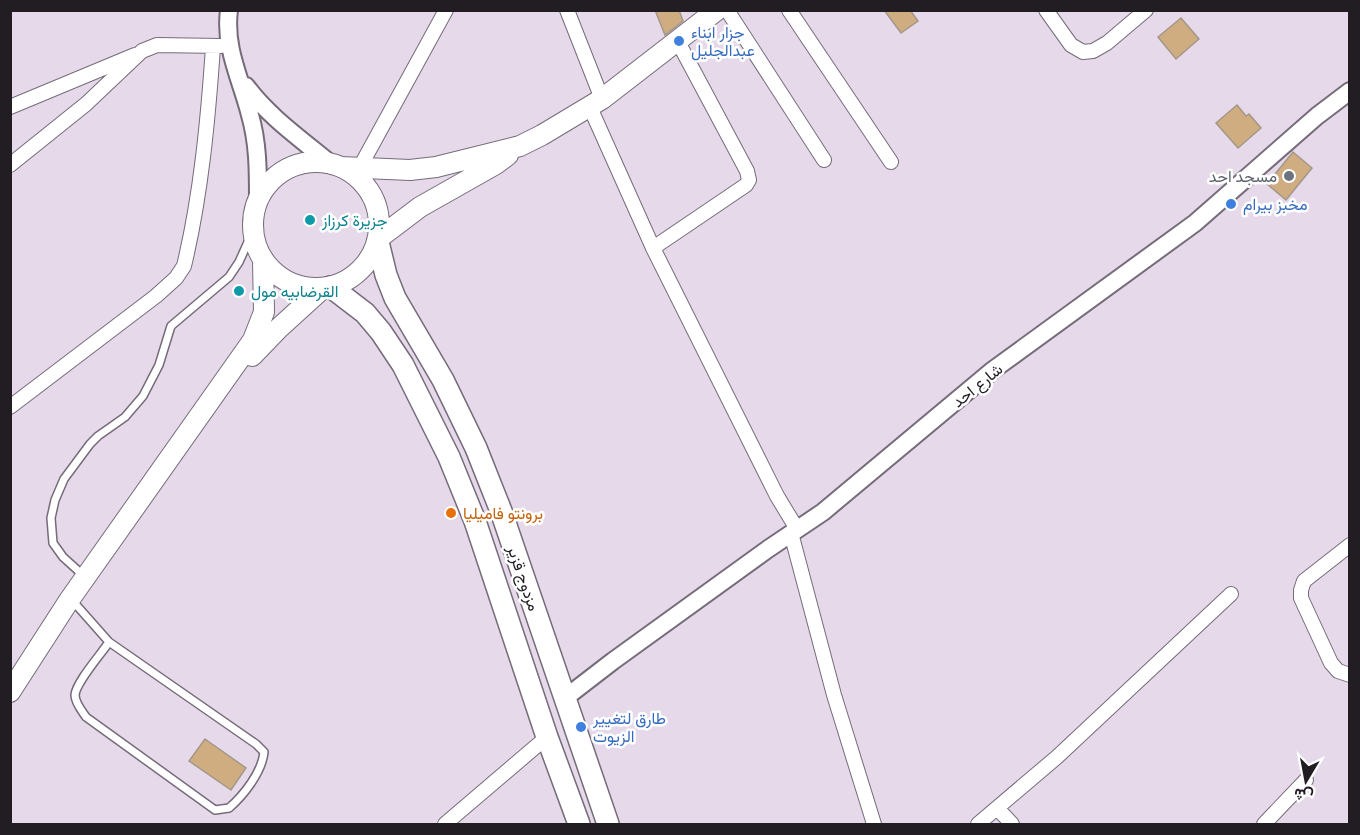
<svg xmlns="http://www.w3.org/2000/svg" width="1360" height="835" viewBox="0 0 1360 835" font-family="Figtree,Vazirmatn,sans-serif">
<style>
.building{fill:#d0ad80;stroke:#a39789;stroke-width:1.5}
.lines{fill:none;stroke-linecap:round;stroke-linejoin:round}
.service-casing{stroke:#756b79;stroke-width:10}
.minor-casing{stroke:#756b79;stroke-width:16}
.tertiary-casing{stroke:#756b79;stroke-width:20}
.secondary-casing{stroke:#756b79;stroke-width:22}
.primary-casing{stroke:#756b79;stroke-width:24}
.service{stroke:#fff;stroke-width:7}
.minor{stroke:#fff;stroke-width:14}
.tertiary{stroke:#fff;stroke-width:16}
.secondary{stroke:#fff;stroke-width:20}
.primary{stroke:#fff;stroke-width:21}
.shop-dot{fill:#3f7fe0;stroke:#fff;stroke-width:2}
.worship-dot{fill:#6b7280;stroke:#fff;stroke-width:2}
.culture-dot{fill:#0f9aa8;stroke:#fff;stroke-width:2}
.food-dot{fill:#e8710a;stroke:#fff;stroke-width:2}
.labels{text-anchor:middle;stroke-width:5;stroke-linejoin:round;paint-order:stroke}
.shop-label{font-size:16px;fill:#366cbe;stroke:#fff;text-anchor:start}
.worship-label{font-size:16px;fill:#5b616d;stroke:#fff;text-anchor:end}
.culture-label{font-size:16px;fill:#0d838f;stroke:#fff;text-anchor:start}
.street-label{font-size:16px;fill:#211d23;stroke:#fff}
.food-label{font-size:16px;fill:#c56008;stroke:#fff;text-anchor:start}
</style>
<rect width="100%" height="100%" fill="#e6daea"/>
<path class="building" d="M655 10H679L683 21 665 35Z
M884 10H910L918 21 901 33Z
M1181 18 1199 39 1176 59 1158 37Z
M1237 105 1246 116 1249 114 1261 128 1238 148 1216 123Z
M1293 152 1312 168 1286 200 1267 184Z
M205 739 246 768 231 790 189 761Z"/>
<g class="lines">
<g class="service-casing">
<path id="service" d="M85 577 63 557 53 543 51 518 55 500 64 479 90 444 98 436 125 417 143 396 159 365 171 326 229 277 239 262 253 231
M71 599 109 642
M109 642 256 744 264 752C262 772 244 795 229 808L215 810 86 717C82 711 75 703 75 695 76 682 102 653 109 642Z"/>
</g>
<g class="minor-casing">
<path id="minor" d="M567 10 602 99
M727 10 824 160
M789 10 891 162
M1046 10 1071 45 1083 52 1093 51 1107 43 1146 10
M589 105 653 248 777 496 797 529
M10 107 135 55
M10 165 86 104 142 51 157 45 221 46
M360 167 446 10
M653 248 746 185 749 180 747 171 677 40
M10 407 156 296 176 278 184 266C201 195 208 120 213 47
M791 533 834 695 874 824
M1350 545 1304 581 1301 590V598L1331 663 1338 671 1350 675
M997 808 1012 824
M445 824 547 737
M978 824 1057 757 1231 594
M1264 824 1306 780"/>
</g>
<g class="tertiary-casing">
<path id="tertiary" d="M229 10C224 49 241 79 250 115 258 143 258 170 258 199
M246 86C269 117 301 139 331 164
M565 698 613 661 768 549 823 512 993 370 1195 223 1317 116 1350 91"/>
</g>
<g class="secondary-casing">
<path id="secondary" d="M253 225a63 63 0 1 1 126 0a63 63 0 1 1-126 0Z
M341 167 410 170 436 167 520 146 542 135 602 99 717 10
M379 238 420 207 496 164 508 155
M252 356 279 328 323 288
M10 692 70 599 253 340 264 312 263 260"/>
</g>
<g class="primary-casing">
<path id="primary" d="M378 242 386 275 395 298 443 380 476 448 501 511 608 824
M331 287 365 313 381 332 403 365 449 457 475 521 547 737 579 824"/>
</g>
<use href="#service" class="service"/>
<use href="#minor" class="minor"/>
<use href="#tertiary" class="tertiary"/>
<use href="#secondary" class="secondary"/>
<use href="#primary" class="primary"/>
</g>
<g class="shop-dot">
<circle cx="679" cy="41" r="6"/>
<circle cx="1231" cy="204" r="6"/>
<circle cx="581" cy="727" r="6"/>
</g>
<circle class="worship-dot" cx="1289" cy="176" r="6"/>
<g class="culture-dot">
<circle cx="310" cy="220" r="6"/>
<circle cx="239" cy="291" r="6"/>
</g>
<circle class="food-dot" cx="451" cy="513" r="6"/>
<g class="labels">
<g class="shop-label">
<text x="691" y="38">جزار ابناء<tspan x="691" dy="18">عبدالجليل</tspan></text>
<text x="1243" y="210">مخبز بيرام</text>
<text x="593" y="724">طارق لتغيير<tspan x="593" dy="18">الزيوت</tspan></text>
</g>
<g class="worship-label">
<text x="1277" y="182">مسجد احد</text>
</g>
<g class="culture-label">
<text x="322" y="226">جزيرة كرزاز</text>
<text x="251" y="297">القرضابيه مول</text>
</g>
<g class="street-label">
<text transform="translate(977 385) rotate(-39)" y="6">شارع احد</text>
<text transform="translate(524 578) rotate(71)" y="6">مزدوج قزير</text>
</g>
<g class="food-label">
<text x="463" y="519">برونتو فاميليا</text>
</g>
</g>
<rect width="1360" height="835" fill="none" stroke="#211d23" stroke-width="24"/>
<g transform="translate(1306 781) rotate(190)" stroke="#ffffff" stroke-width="4.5" paint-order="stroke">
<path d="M0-4.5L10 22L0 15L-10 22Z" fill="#211d23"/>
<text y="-9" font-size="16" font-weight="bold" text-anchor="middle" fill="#211d23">ش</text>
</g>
</svg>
